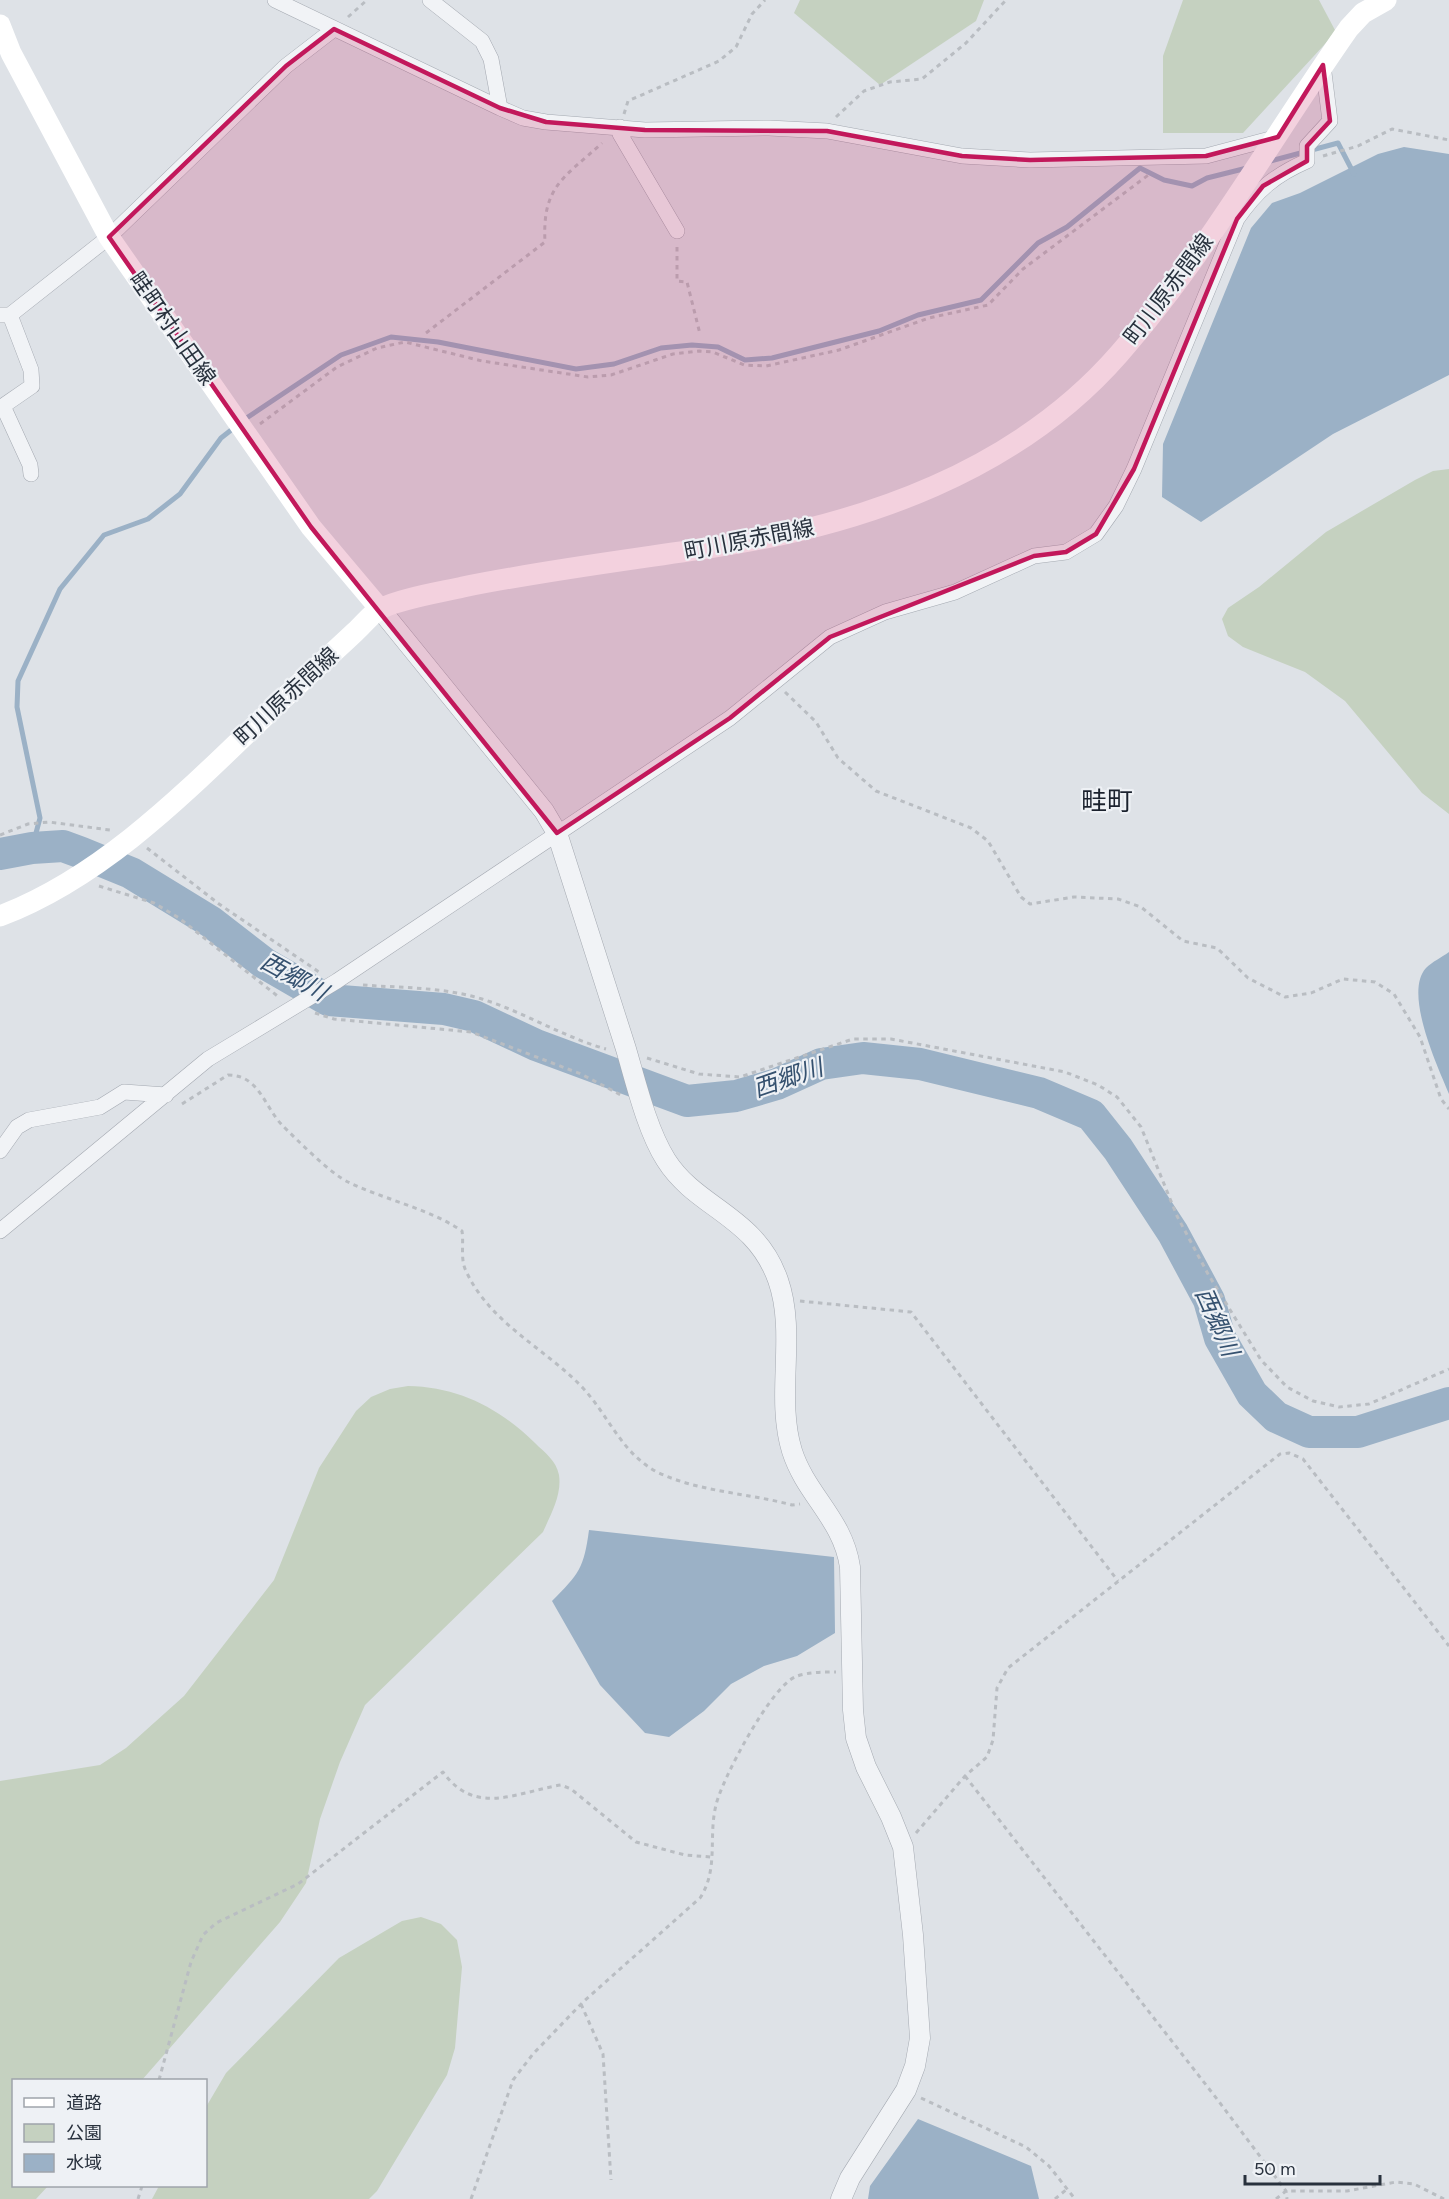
<svg xmlns="http://www.w3.org/2000/svg" width="1449" height="2199" viewBox="0 0 1449 2199" font-family="Figtree,'Noto Sans JP',sans-serif">
<style>
.green{fill:#c5d1c0}
.water{fill:#9bb1c6}
.lines{fill:none;stroke-linecap:round;stroke-linejoin:round}
.stream{stroke:#9bb1c6;stroke-width:5}
.river{stroke:#9bb1c6;stroke-width:32}
.minor-casing{stroke:#a4a9b1;stroke-width:16}
.tertiary-casing{stroke:#a4a9b1;stroke-width:21}
.path{stroke:#b9bdc2;stroke-width:3;stroke-dasharray:4.5 4.5;stroke-linecap:butt}
.minor{stroke:#f1f3f6;stroke-width:15}
.tertiary{stroke:#f1f3f6;stroke-width:20}
.secondary{stroke:#fff;stroke-width:21}
.marked{fill:#c2185b;fill-opacity:0.2;stroke:#c2185b;stroke-width:4.5;stroke-linejoin:round}
.labels{text-anchor:middle;stroke-width:4.5;stroke-linejoin:round;paint-order:stroke}
.street-label{font-size:22px;fill:#28313d;stroke:#eef1f5}
.water-label{font-size:24px;font-style:italic;fill:#35516f;stroke:#eef1f5}
.quarter-label{font-size:26px;fill:#1b222e;stroke:#eef1f5}
</style>
<rect width="100%" height="100%" fill="#dee2e7"/>
<path class="green" d="M800 0H984L976 21 880 85 794 13Z
M1183 0H1319L1336 32 1243 133H1163V56Z
M1449 469V814L1422 793 1345 701 1305 672 1243 647 1228 636 1222 619 1228 608 1259 587 1326 532 1415 480 1433 471Z
M408 1386C459 1387 499 1408 535 1443 545 1453 556 1460 559 1475 562 1495 551 1514 543 1532L365 1705 340 1762 320 1819 306 1883 280 1922 142 2080H14V2186H48L36 2199H0V1781L100 1765 126 1748 184 1696 274 1580 319 1468 356 1411 371 1397 390 1389Z
M421 1917 441 1924 457 1940 462 1967 455 2048 447 2075 377 2191 369 2199H152L159 2186H206V2107L226 2073 339 1958 402 1921Z"/>
<path class="water" d="M1404 147 1449 154V375L1333 434 1201 522 1162 497 1163 444 1251 228 1272 203 1300 193 1378 154Z
M1449 952V1094C1438 1067 1403 993 1426 968 1432 962 1442 957 1449 952Z
M589 1530 834 1557 835 1633 797 1656 764 1666 731 1684 704 1711 669 1737 645 1733 600 1685 552 1601C579 1574 584 1568 589 1530Z
M918 2119 1031 2166 1039 2199H868L870 2186Z"/>
<g class="lines">
<path class="stream" d="M1267 162 1338 143 1354 174
M242 421 341 355 391 337 438 342 576 369 614 364 661 348 692 345 718 347 745 360 772 358 879 331 918 315 981 300 1038 243 1067 227 1140 168 1164 180 1192 186 1207 178 1247 168
M32 848 40 818 17 707 18 681 60 589 104 535 148 519 180 494 221 438 235 427"/>
<path class="river" d="M0 854 32 848 63 846 82 853 131 873 211 922 264 963 328 1000 444 1009 474 1016 536 1045 687 1101 736 1096 777 1084 821 1064 863 1058 920 1064 1039 1093 1091 1115 1118 1149 1173 1233 1209 1300 1220 1338 1252 1394 1276 1417 1309 1432H1358L1449 1403"/>
<g class="minor-casing">
<path id="minor" d="M275 0 500 108 523 118 546 122 645 130 769 128 827 131 962 156 1030 160 1206 156 1278 137
M430 0 482 41 491 59 500 108
M620 127V134L677 231
M0 315H10L109 237 286 66 334 29
M10 315 31 370 32 386 3 406 30 465 31 474
M0 1151 17 1127 29 1120 100 1107 124 1092 166 1095
M0 1231 208 1059 337 981 730 718 830 637 885 612 955 592 1034 556 1066 552 1096 534 1116 506 1134 469 1237 219C1257 190 1275 175 1307 161V146L1330 121 1323 65"/>
</g>
<g class="tertiary-casing">
<path id="tertiary" d="M380 609 544 811 557 833C580 905 603 977 626 1049 636 1083 647 1130 666 1160 697 1209 755 1215 778 1280 797 1334 775 1396 792 1451 806 1495 843 1519 850 1567L853 1710 856 1738 866 1767 891 1817 903 1847 913 1935 920 2038 915 2066 906 2090 850 2178 841 2199"/>
</g>
<path class="path" d="M348 17 367 0
M624 114 628 101 719 61 736 47 752 14 765 0
M836 117 864 91 890 82 922 79 966 43 1006 0
M1323 156 1358 146 1392 129 1449 140
M677 247V281L687 282 700 334
M426 333 545 242C542 186 564 178 602 143
M260 424 337 367 377 348 405 342 482 361 588 377 611 375 673 354 699 351 713 352 744 365 766 366 839 350 929 318 988 305 1023 269 1151 173
M785 692 816 722 838 758 876 791 971 828 988 841 1021 897 1030 904 1074 897 1118 899 1141 907 1183 941 1217 948 1248 978 1285 997 1311 993 1343 979 1375 982 1394 994 1420 1037 1441 1099 1449 1109
M0 835 28 824 49 822 110 830
M147 848 219 904 319 972
M99 886 154 903 179 918 280 998
M363 985C403 988 443 987 482 999 524 1012 563 1037 606 1049
M315 1013 334 1019 471 1032 581 1074 621 1095
M647 1058 699 1074 740 1077 853 1039H891L1065 1072 1098 1085 1117 1097 1141 1127 1177 1216 1208 1274 1261 1360 1287 1387 1313 1401 1339 1407 1369 1404 1449 1369
M182 1104 228 1075C259 1075 264 1106 282 1125 296 1139 331 1174 348 1182 385 1200 428 1208 462 1231 464 1244 460 1259 466 1271 490 1323 543 1347 581 1386 609 1415 621 1454 659 1473 700 1492 748 1493 792 1505L800 1504
M800 1301 911 1312 1118 1581
M965 1776 1217 2099 1286 2191 1287 2199
M916 1833 965 1776 987 1757 993 1740 997 1688 1008 1668 1280 1454 1289 1453 1303 1459 1449 1646
M581 2004 603 2054 611 2180
M159 2080 191 1962 203 1935 216 1923 298 1884 443 1772C475 1817 517 1792 561 1785L571 1789 636 1842 685 1855 711 1857
M921 2098 1026 2147 1049 2166 1075 2199
M138 2199 142 2186
M471 2199 513 2080 533 2054 583 2002 700 1898C719 1869 708 1837 716 1805 722 1779 771 1687 795 1677 806 1672 824 1672 836 1672
M1055 2199 1067 2189
M1276 2199 1286 2191H1347L1396 2182 1414 2184 1444 2199"/>
<use href="#minor" class="minor"/>
<use href="#tertiary" class="tertiary"/>
<path class="secondary" d="M0 25 11 53 109 237 311 527 380 609
M0 916C118 871 208 768 299 684 318 666 337 649 355 632 363 625 371 614 380 609 398 599 441 592 463 587 546 570 630 560 714 547 863 525 1017 471 1119 354 1207 254 1273 136 1349 28L1363 13 1386 0"/>
</g>
<path class="marked" d="M334 29 500 108 546 122 645 130 827 131 962 156 1030 160 1206 156 1278 137 1323 65 1330 121 1307 146V161L1263 186 1237 219 1134 469 1096 534 1066 552 1034 556 830 637 730 718 557 833 311 527 109 237 286 66Z"/>
<g class="labels">
<g class="street-label">
<text transform="translate(1168 289) rotate(-53)" y="8">町川原赤間線</text>
<text transform="translate(173 328) rotate(55)" y="8">畦町村山田線</text>
<text transform="translate(749 539) rotate(-11)" y="8">町川原赤間線</text>
<text transform="translate(286 696) rotate(-43)" y="8">町川原赤間線</text>
</g>
<g class="water-label">
<text transform="translate(294 977) rotate(29)" y="8">西郷川</text>
<text transform="translate(788 1078) rotate(-19)" y="8">西郷川</text>
<text transform="translate(1217 1322) rotate(66)" y="8">西郷川</text>
</g>
<g class="quarter-label">
<text x="1107" y="810">畦町</text>
</g>
</g>
<rect x="12" y="2079" width="195" height="108" fill="#eef1f5" stroke="#9fa4ab" stroke-width="1.5"/>
<rect x="24" y="2098" width="30" height="9" fill="#ffffff" stroke="#9fa4ab" stroke-width="1.5"/>
<text x="66" y="2109" font-size="18" fill="#28313d">道路</text>
<rect x="24" y="2124" width="30" height="18" fill="#c5d1c0" stroke="#9fa4ab" stroke-width="1.5"/>
<text x="66" y="2139" font-size="18" fill="#28313d">公園</text>
<rect x="24" y="2154" width="30" height="18" fill="#9bb1c6" stroke="#9fa4ab" stroke-width="1.5"/>
<text x="66" y="2169" font-size="18" fill="#28313d">水域</text>
<path d="M1245 2175v9h135v-9" fill="none" stroke="#28313d" stroke-width="3"/>
<text x="1254" y="2175" font-size="18" fill="#28313d" stroke="#eef1f5" stroke-width="4.5" paint-order="stroke">50 m</text>
</svg>
